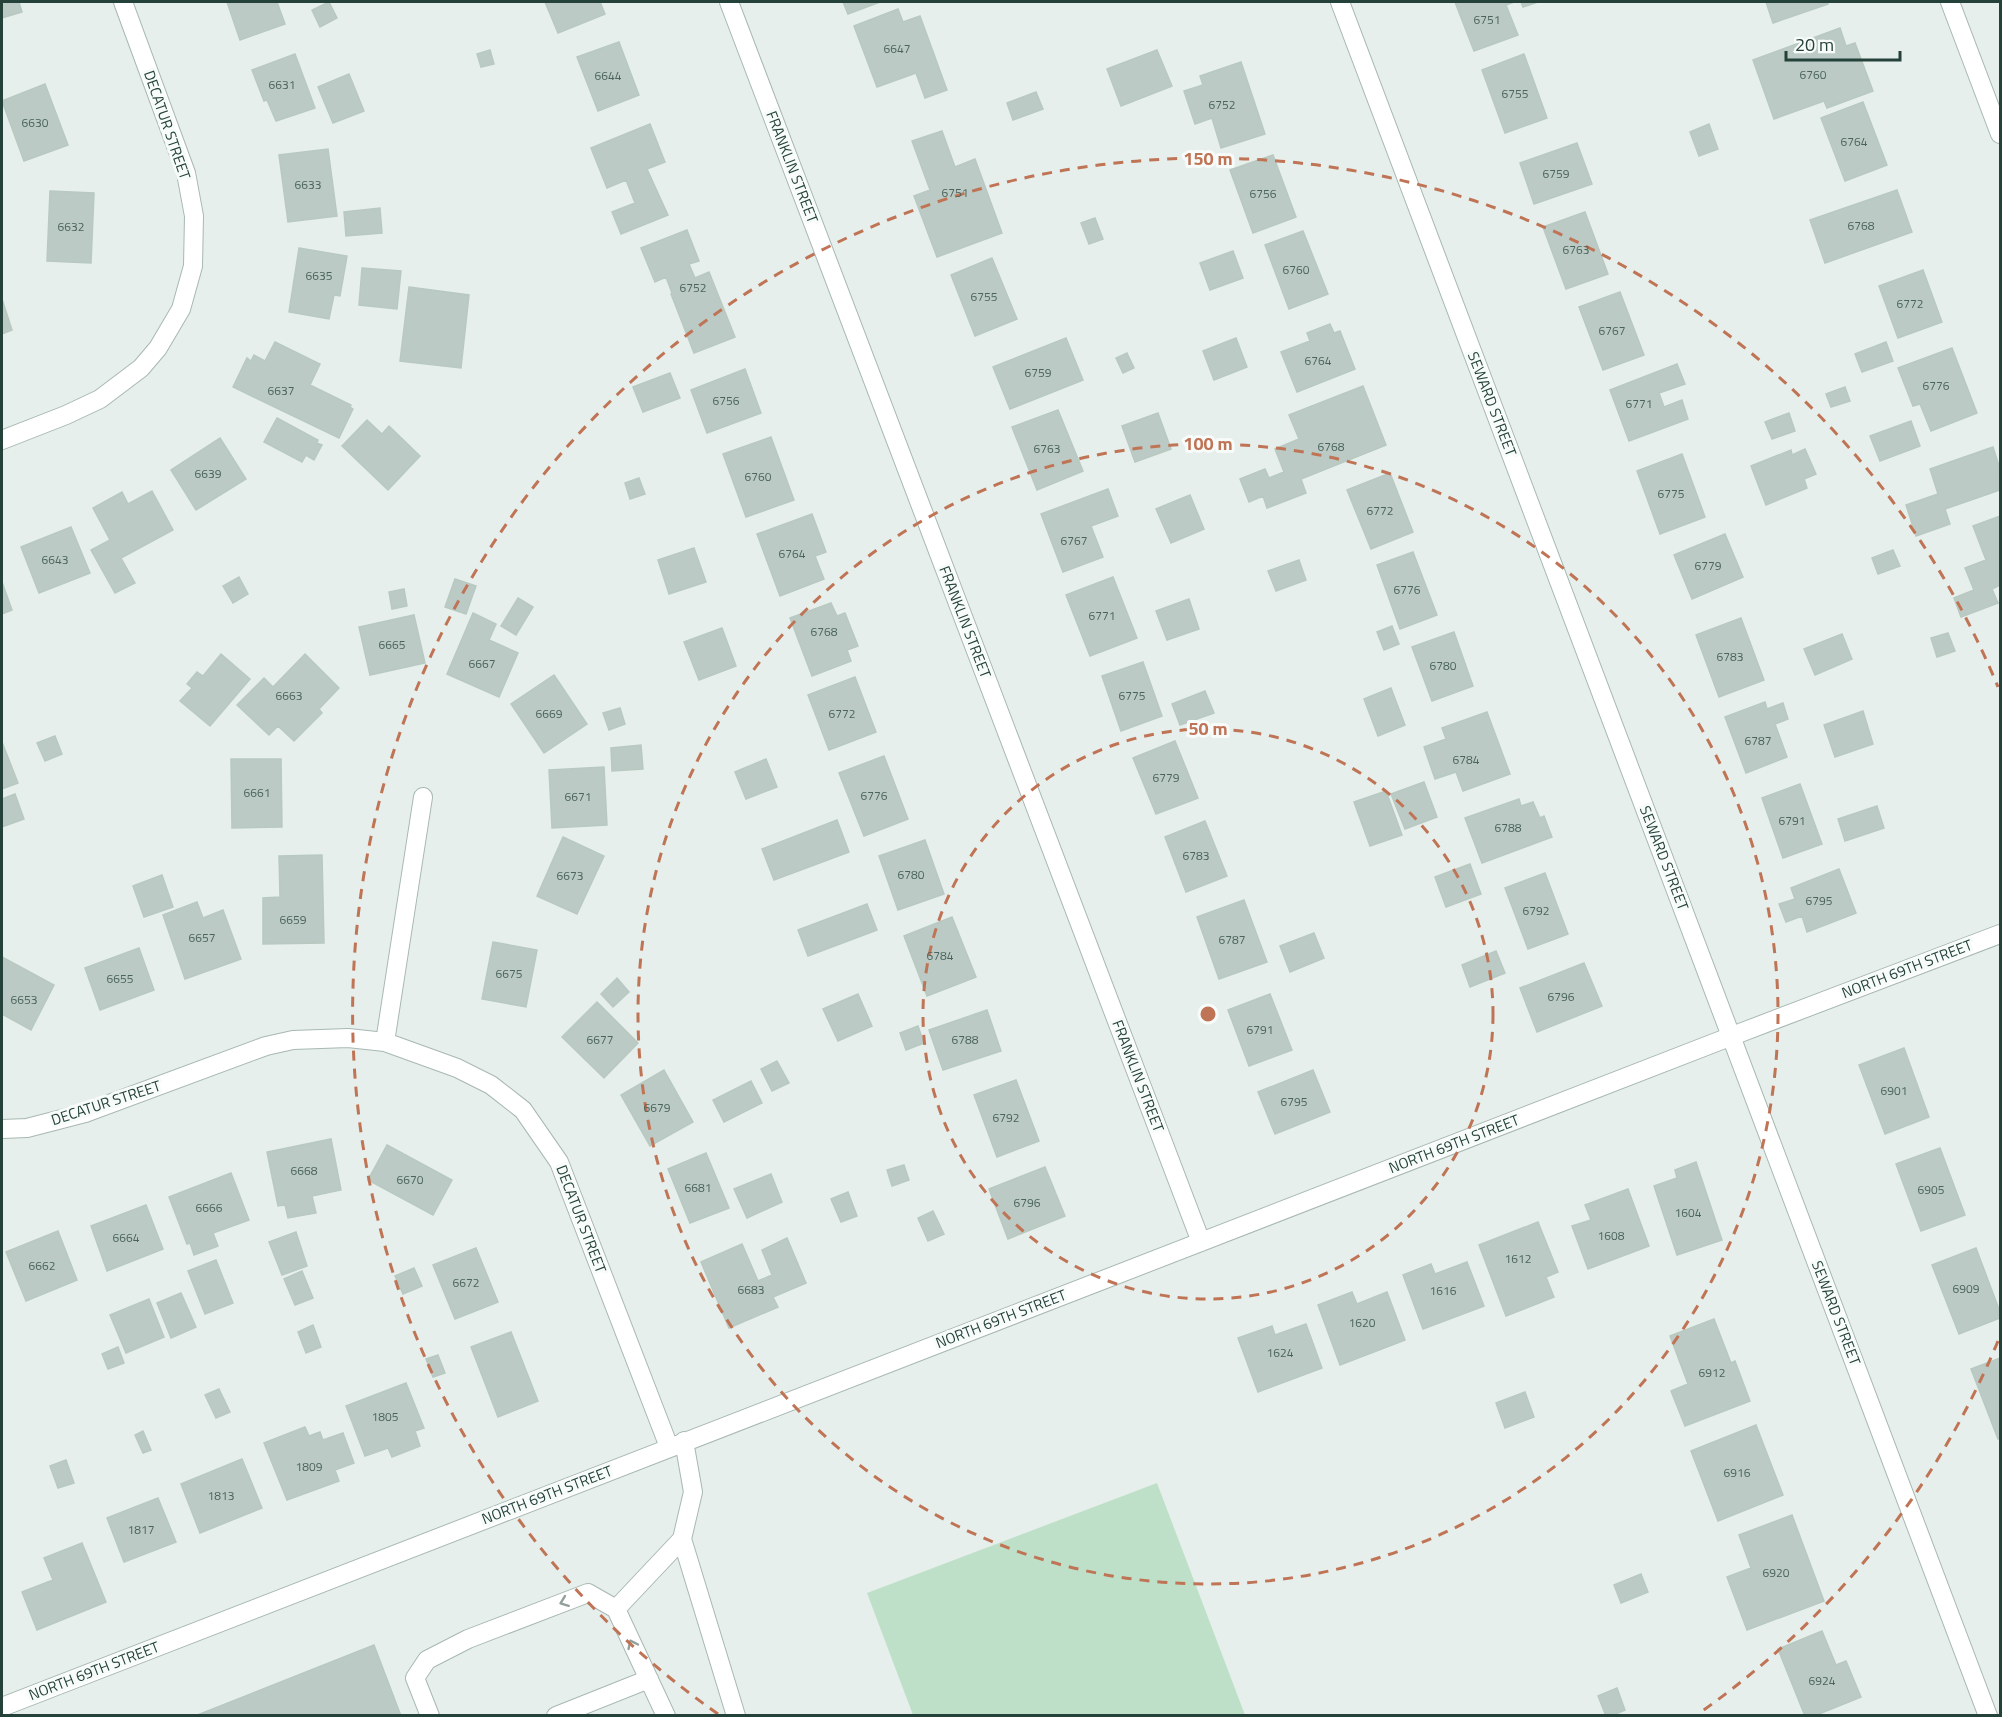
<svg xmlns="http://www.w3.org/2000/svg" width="2002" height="1717" viewBox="0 0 2002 1717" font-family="'Titillium Web',sans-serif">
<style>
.green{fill:#bfe0c8}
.building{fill:#bbcac4;stroke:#b8c9c2;stroke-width:1.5}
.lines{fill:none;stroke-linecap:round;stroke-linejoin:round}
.minor-casing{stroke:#a8b8b2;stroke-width:20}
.minor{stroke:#fff;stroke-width:18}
.oneway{stroke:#92a09c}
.ring{fill:none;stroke:#c07456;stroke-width:3;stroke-dasharray:10 8}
.labels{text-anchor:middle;stroke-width:6;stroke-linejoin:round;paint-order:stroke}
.number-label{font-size:12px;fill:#4a645c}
.street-label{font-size:15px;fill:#24423a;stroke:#f7fbf9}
.centre{fill:#c07456;stroke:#f7fbf9;stroke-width:3}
.ring-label{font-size:18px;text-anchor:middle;font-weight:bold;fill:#c07456;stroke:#f7fbf9;stroke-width:6;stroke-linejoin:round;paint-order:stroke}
</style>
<rect width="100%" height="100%" fill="#e6efeb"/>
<path class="green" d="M1157 1483 1245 1715H913L867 1593Z"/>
<path class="building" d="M2 2H19L22 12 2 18Z
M227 2H277L285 24 240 40Z
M329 2 337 18 320 27 312 10Z
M545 2H600L605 14 558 33Z
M843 2H880L848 14Z
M1455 2H1514L1506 5 1518 35 1474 51Z
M1521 2H1538L1523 7Z
M1766 2H1827L1828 4 1773 23Z
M898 9 903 22 920 16 947 90 925 98 916 73 877 87 854 26Z
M1840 28 1846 46 1855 43 1873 91 1827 108 1824 101 1774 119 1753 60Z
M619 42 639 95 598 111 577 57Z
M490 50 494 64 481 67 477 54Z
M1157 50 1172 86 1121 106 1107 69Z
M295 54 315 108 276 121 267 100 264 101 252 70Z
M1524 54 1547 118 1505 133 1482 70Z
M1241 62 1265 134 1221 148 1212 118 1195 124 1184 91 1203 85 1200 76Z
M349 74 364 111 333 123 318 87Z
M45 84 68 145 24 161 2 101Z
M1036 92 1043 109 1013 120 1007 103Z
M1863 102 1887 165 1845 181 1821 118Z
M650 124 665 162 647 169 668 215 621 234 612 212 635 203 626 180 607 188 591 148Z
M1709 124 1718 149 1699 156 1690 132Z
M942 131 955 167 975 159 1002 233 937 257 914 196 930 190 912 141Z
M1577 143 1592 184 1534 204 1520 163Z
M328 149 337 216 288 222 279 155Z
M1273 155 1296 217 1253 233 1230 170Z
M1897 190 1912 232 1825 263 1810 220Z
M50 191 94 193 91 263 47 261Z
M380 208 382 233 346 236 344 212Z
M1585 212 1608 274 1566 289 1543 227Z
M1095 218 1103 239 1089 244 1081 223Z
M687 230 699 261 689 264 695 278 709 272 735 337 694 353 671 294 672 293 666 277 655 282 641 248Z
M1303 231 1328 294 1289 309 1265 245Z
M299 248 347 256 340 296 334 295 329 319 289 312Z
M1233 251 1243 278 1210 290 1200 263Z
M992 258 1017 319 975 336 951 275Z
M362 268 401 271 397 309 359 305Z
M1923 270 1942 322 1898 338 1879 286Z
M409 287 469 295 461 368 400 361Z
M1620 292 1644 355 1603 370 1579 307Z
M2 299 12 330 2 334Z
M1330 324 1334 333 1340 331 1355 369 1297 392 1281 352 1310 341 1307 333Z
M1066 338 1083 380 1010 409 993 367Z
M1236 338 1247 367 1214 380 1203 351Z
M275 342 320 364 310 385 351 405 350 407 353 409 339 438 233 387 247 358 251 361 254 355 265 361Z
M1886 342 1893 361 1862 372 1855 354Z
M1952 348 1977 413 1931 431 1920 404 1913 406 1898 368Z
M1127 353 1134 368 1123 373 1116 358Z
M1677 364 1685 384 1659 393 1664 407 1682 400 1688 419 1629 441 1610 390Z
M745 369 761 413 707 433 691 390Z
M670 373 680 398 643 412 633 387Z
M1363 386 1386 445 1301 479 1306 493 1267 508 1263 496 1249 502 1240 479 1265 469 1269 478 1284 472 1275 449 1299 439 1289 415Z
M1845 387 1850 401 1831 407 1826 394Z
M1058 410 1083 471 1037 490 1012 427Z
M1158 413 1171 449 1135 462 1122 426Z
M1789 413 1795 431 1772 439 1765 422Z
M277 418 318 440 317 443 322 445 314 460 306 455 302 462 264 442Z
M367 420 382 434 389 426 420 456 388 490 342 446Z
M1911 421 1920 446 1880 461 1870 436Z
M771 437 794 500 746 517 723 454Z
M220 438 246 479 196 510 171 470Z
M1993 447 2000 469V490L1945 509 1950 524 1916 536 1906 505 1938 494 1930 469Z
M1805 449 1816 474 1804 479 1807 488 1766 505 1751 466 1791 450 1792 455Z
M1682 454 1705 517 1660 534 1637 471Z
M1390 473 1413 532 1371 549 1347 490Z
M639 478 645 494 630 499 625 483Z
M1108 489 1118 516 1091 526 1103 557 1063 572 1041 514Z
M152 491 173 530 121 558 135 583 115 593 91 550 110 540 93 508 122 492 128 504Z
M1190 495 1204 529 1171 543 1156 509Z
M812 514 826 552 815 556 824 579 780 596 757 534Z
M2000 516V585L1992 589 1998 603 1961 617 1954 598 1974 590 1965 568 1986 560 1973 526Z
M71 527 90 573 39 593 21 547Z
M1725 534 1743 577 1692 599 1674 555Z
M694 548 706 582 669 594 658 560Z
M1893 550 1900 566 1878 574 1872 558Z
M1413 552 1437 615 1400 629 1377 565Z
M1299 560 1306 580 1276 591 1268 571Z
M239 577 248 594 233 603 223 586Z
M1113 577 1137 638 1090 656 1066 595Z
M455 579 476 586 466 614 445 607Z
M2 582 12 610 2 614Z
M404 589 407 606 392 609 389 592Z
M518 598 533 607 516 635 501 626Z
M1189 599 1199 629 1167 640 1156 611Z
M831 603 837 616 845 613 858 646 847 650 851 661 812 676 790 618Z
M473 613 496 624 489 640 518 653 499 697 447 674Z
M414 615 425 663 370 675 359 627Z
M1741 618 1764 680 1719 697 1696 635Z
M1392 626 1399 644 1384 650 1377 632Z
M722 628 736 666 699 680 684 642Z
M1454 632 1473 686 1432 701 1412 647Z
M1948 633 1955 651 1937 657 1931 638Z
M1842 634 1852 659 1815 675 1804 649Z
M221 654 250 679 210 726 180 701 192 688 187 684 197 672 203 676Z
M305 654 339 688 319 709 322 713 294 741 278 726 269 735 237 705 264 678 273 687Z
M1143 662 1162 716 1121 731 1102 676Z
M554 675 587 724 544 753 511 704Z
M855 677 876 732 829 750 808 695Z
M1391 688 1405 725 1378 736 1364 699Z
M1205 691 1214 713 1180 725 1172 704Z
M1765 702 1767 709 1783 703 1788 719 1775 724 1787 757 1746 773 1725 717Z
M620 708 625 724 609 730 603 713Z
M1863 711 1873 744 1835 757 1824 725Z
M1487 712 1510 774 1463 791 1456 772 1435 779 1424 747 1446 739 1442 728Z
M55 736 62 754 45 761 37 743Z
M1175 741 1198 798 1156 814 1133 758Z
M2 742 18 783 2 789Z
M641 745 643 769 612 771 611 748Z
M884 756 908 819 864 836 839 773Z
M231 759H281L282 827 232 828Z
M766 759 777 787 746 799 735 772Z
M604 767 607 825 552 828 549 770Z
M1424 782 1437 817 1405 829 1391 794Z
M1800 784 1822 844 1783 858 1762 798Z
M1386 791 1402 835 1370 846 1354 802Z
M15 794 24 819 2 827V799Z
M1519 799 1521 806 1533 802 1540 818 1544 816 1552 837 1482 863 1465 818Z
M1877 806 1884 828 1845 841 1838 819Z
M837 820 849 852 774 880 762 849Z
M1205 821 1227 876 1186 892 1165 837Z
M563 837 604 856 577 914 537 896Z
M925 840 944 894 898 910 879 856Z
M322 855 324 943 263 944V898L280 897 279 856Z
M1470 864 1481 894 1446 907 1435 877Z
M1839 869 1856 913 1807 932 1802 916 1786 922 1779 904 1795 899 1791 888Z
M1545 873 1568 934 1528 949 1505 888Z
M162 875 173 907 144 917 133 886Z
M1244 900 1267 962 1219 979 1197 917Z
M197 902 203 918 223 910 241 959 185 979 163 915Z
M867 904 877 930 808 956 798 930Z
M952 917 976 977 927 996 904 936Z
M1314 933 1324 958 1290 972 1280 946Z
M493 942 537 950 526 1007 482 999Z
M139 948 154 990 100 1010 85 968Z
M1496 951 1505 973 1470 987 1462 965Z
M2 957 54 985 31 1030 2 1014Z
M1584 963 1602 1006 1537 1032 1520 988Z
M617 978 629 992 613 1007 601 994Z
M858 994 872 1026 838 1041 823 1009Z
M1270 994 1292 1050 1249 1066 1228 1010Z
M597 1002 638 1043 604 1078 562 1037Z
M987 1010 1001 1051 943 1070 929 1030Z
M918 1026 924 1043 906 1050 900 1033Z
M1904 1048 1929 1117 1885 1134 1859 1065Z
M777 1061 789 1083 772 1091 761 1069Z
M664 1070 693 1122 650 1146 621 1095Z
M1313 1070 1330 1112 1275 1134 1258 1092Z
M1016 1080 1039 1141 997 1157 974 1095Z
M751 1081 762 1103 724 1122 713 1100Z
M331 1139 341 1190 312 1196 316 1213 288 1218 285 1205 278 1206 267 1152Z
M387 1145 452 1180 433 1215 368 1180Z
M1940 1148 1965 1215 1921 1231 1896 1164Z
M706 1153 729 1208 690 1223 668 1169Z
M1696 1162 1722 1240 1677 1255 1654 1186 1677 1178 1675 1170Z
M904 1165 909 1180 892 1186 887 1170Z
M1045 1167 1065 1216 1008 1239 989 1189Z
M231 1173 249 1220 213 1233 218 1246 194 1255 190 1243 187 1244 169 1197Z
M771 1174 782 1202 747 1218 734 1189Z
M1628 1189 1649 1246 1588 1269 1572 1226 1591 1220 1585 1205Z
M848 1192 857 1216 841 1222 831 1199Z
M146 1205 163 1249 107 1271 91 1226Z
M933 1211 944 1234 928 1241 918 1218Z
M1538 1222 1558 1272 1546 1277 1554 1297 1506 1316 1479 1245Z
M58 1231 77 1280 26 1301 6 1252Z
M296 1232 307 1266 282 1275 269 1242Z
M787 1238 806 1283 773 1297 778 1307 729 1328 701 1262 742 1244 758 1281 772 1275 762 1250Z
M476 1248 498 1302 455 1319 433 1265Z
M1976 1248 2000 1312V1318L1959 1334 1932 1265Z
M216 1260 233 1303 205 1314 188 1271Z
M1467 1262 1484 1306 1423 1329 1403 1275 1431 1264 1435 1274Z
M414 1268 422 1286 403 1294 395 1276Z
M302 1271 313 1298 295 1305 284 1279Z
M1352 1292 1357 1304 1387 1292 1405 1340 1340 1365 1318 1305Z
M181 1293 196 1327 171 1338 157 1303Z
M149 1299 164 1337 126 1353 110 1315Z
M1714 1319 1731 1363 1735 1361 1750 1401 1685 1426 1671 1391 1688 1384 1670 1336Z
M1306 1324 1322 1368 1258 1392 1238 1338 1272 1326 1275 1335Z
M313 1325 321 1347 306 1353 298 1332Z
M511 1332 538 1401 498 1417 471 1347Z
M118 1347 124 1363 108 1369 102 1354Z
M438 1355 445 1373 433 1377 426 1359Z
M2000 1358V1438L1998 1439 1971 1369Z
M406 1383 424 1428 415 1431 420 1446 392 1457 388 1448 365 1456 346 1406Z
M219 1389 230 1412 216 1418 205 1395Z
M1525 1392 1534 1417 1505 1428 1496 1403Z
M1756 1425 1783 1495 1718 1521 1691 1451Z
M305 1427 309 1436 320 1432 323 1440 343 1433 354 1463 335 1470 339 1481 287 1500 264 1443Z
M143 1431 151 1450 143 1453 135 1435Z
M242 1459 262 1508 200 1533 181 1484Z
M66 1460 74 1483 58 1488 50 1466Z
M158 1498 176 1542 124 1562 107 1518Z
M1792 1515 1824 1601 1747 1630 1727 1577 1751 1568 1739 1535Z
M82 1543 106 1602 37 1630 22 1592 53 1580 44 1558Z
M1641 1574 1648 1592 1621 1603 1614 1585Z
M1822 1631 1836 1665 1846 1661 1861 1697 1814 1716H1805L1778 1649Z
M374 1645 401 1716H195Z
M1617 1688 1625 1710 1611 1716H1606L1598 1696Z"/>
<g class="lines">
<g class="minor-casing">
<path id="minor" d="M729 2 1201 1242
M1340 2 1988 1716
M1950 2 2000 134
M2 440 66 415 100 399 141 368 158 348 181 309 193 266 194 216 186 173 123 2
M385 1042 423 797
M2 1129 27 1128 85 1113 266 1046 293 1040 348 1038 385 1042 457 1068 491 1085 523 1110 559 1162 669 1447
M682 1539 736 1716
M616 1609 682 1539 693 1492 684 1441
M2 1707 1732 1036 2000 934
M430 1716 415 1678 427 1660 468 1639 588 1593 616 1609 666 1716
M556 1716 649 1679"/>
</g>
<use href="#minor" class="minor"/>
</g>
<defs><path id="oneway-chevron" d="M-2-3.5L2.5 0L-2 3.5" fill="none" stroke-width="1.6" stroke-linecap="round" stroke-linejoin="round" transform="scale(1.5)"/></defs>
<g class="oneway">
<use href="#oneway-chevron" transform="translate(564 1602) rotate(159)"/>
<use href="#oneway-chevron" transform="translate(632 1644) rotate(-115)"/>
</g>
<g class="ring">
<circle cx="1208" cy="1014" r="285"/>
<circle cx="1208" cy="1014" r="570"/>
<path d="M1998 1341A855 855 0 0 1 1698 1714M718 1714A855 855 0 1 1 1998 687"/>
</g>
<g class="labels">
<g class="number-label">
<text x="1487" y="24">6751</text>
<text x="897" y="53">6647</text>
<text x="1813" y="79">6760</text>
<text x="608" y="80">6644</text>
<text x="282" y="89">6631</text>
<text x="1515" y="98">6755</text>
<text x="1222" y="109">6752</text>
<text x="35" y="127">6630</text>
<text x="1854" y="146">6764</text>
<text x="1556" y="178">6759</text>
<text x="308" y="189">6633</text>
<text x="955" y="197">6751</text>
<text x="1263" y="198">6756</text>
<text x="1861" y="230">6768</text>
<text x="71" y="231">6632</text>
<text x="1576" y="254">6763</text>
<text x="1296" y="274">6760</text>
<text x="319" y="280">6635</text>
<text x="693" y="292">6752</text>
<text x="984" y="301">6755</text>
<text x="1910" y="308">6772</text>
<text x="1612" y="335">6767</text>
<text x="1318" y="365">6764</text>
<text x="1038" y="377">6759</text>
<text x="1936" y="390">6776</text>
<text x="281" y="395">6637</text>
<text x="726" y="405">6756</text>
<text x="1639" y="408">6771</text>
<text x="1331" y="451">6768</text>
<text x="1047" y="453">6763</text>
<text x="208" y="478">6639</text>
<text x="758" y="481">6760</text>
<text x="1671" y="498">6775</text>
<text x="1380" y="515">6772</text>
<text x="1074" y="545">6767</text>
<text x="792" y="558">6764</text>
<text x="55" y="564">6643</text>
<text x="1708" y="570">6779</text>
<text x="1407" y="594">6776</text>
<text x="1102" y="620">6771</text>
<text x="824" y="636">6768</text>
<text x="392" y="649">6665</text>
<text x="1730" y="661">6783</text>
<text x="482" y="668">6667</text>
<text x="1443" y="670">6780</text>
<text x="289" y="700">6663</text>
<text x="1132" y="700">6775</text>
<text x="549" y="718">6669</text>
<text x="842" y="718">6772</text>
<text x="1758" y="745">6787</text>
<text x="1466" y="764">6784</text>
<text x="1166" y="782">6779</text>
<text x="257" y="797">6661</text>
<text x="874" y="800">6776</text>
<text x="578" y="801">6671</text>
<text x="1792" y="825">6791</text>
<text x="1508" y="832">6788</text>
<text x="1196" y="860">6783</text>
<text x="911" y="879">6780</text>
<text x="570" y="880">6673</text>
<text x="1819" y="905">6795</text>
<text x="1536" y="915">6792</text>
<text x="293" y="924">6659</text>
<text x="202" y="942">6657</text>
<text x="1232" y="944">6787</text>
<text x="940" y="960">6784</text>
<text x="509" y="978">6675</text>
<text x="120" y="983">6655</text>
<text x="1561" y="1001">6796</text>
<text x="24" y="1004">6653</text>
<text x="1260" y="1034">6791</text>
<text x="600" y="1044">6677</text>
<text x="965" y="1044">6788</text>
<text x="1894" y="1095">6901</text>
<text x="1294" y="1106">6795</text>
<text x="657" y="1112">6679</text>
<text x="1006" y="1122">6792</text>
<text x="304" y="1175">6668</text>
<text x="410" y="1184">6670</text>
<text x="698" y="1192">6681</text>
<text x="1931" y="1194">6905</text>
<text x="1027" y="1207">6796</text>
<text x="209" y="1212">6666</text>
<text x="1688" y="1217">1604</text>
<text x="1611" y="1240">1608</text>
<text x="126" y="1242">6664</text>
<text x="1518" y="1263">1612</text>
<text x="42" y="1270">6662</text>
<text x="466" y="1287">6672</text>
<text x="1966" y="1293">6909</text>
<text x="751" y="1294">6683</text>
<text x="1443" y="1295">1616</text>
<text x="1362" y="1327">1620</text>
<text x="1280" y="1357">1624</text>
<text x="1712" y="1377">6912</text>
<text x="385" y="1421">1805</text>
<text x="309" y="1471">1809</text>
<text x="1737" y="1477">6916</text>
<text x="221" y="1500">1813</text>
<text x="141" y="1534">1817</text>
<text x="1776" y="1577">6920</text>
<text x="1822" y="1685">6924</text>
</g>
<g class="street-label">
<text transform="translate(167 125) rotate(71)" y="5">DECATUR STREET</text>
<text transform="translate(792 167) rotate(69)" y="5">FRANKLIN STREET</text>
<text transform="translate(1492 404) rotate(69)" y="5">SEWARD STREET</text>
<text transform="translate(965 622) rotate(69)" y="5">FRANKLIN STREET</text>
<text transform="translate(1664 858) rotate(69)" y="5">SEWARD STREET</text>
<text transform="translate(1907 969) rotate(-21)" y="5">NORTH 69TH STREET</text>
<text transform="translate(1138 1076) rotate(69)" y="5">FRANKLIN STREET</text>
<text transform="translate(106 1103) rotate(-18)" y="5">DECATUR STREET</text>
<text transform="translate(1454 1144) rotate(-21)" y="5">NORTH 69TH STREET</text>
<text transform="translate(581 1219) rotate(69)" y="5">DECATUR STREET</text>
<text transform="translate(1836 1313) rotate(69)" y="5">SEWARD STREET</text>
<text transform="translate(1001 1319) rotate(-21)" y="5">NORTH 69TH STREET</text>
<text transform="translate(547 1495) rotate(-21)" y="5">NORTH 69TH STREET</text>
<text transform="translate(94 1671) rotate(-21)" y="5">NORTH 69TH STREET</text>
</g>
</g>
<circle cx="1208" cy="1014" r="9" class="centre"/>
<g class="ring-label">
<text x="1208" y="165">150 m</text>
<text x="1208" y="450">100 m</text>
<text x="1208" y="735">50 m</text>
</g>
<rect width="2002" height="1717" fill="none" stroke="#24423a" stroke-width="6"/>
<path d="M1786 51v9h114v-9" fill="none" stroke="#24423a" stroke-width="3"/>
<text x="1795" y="51" font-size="18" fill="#24423a" stroke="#f7fbf9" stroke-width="4.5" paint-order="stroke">20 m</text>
</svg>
